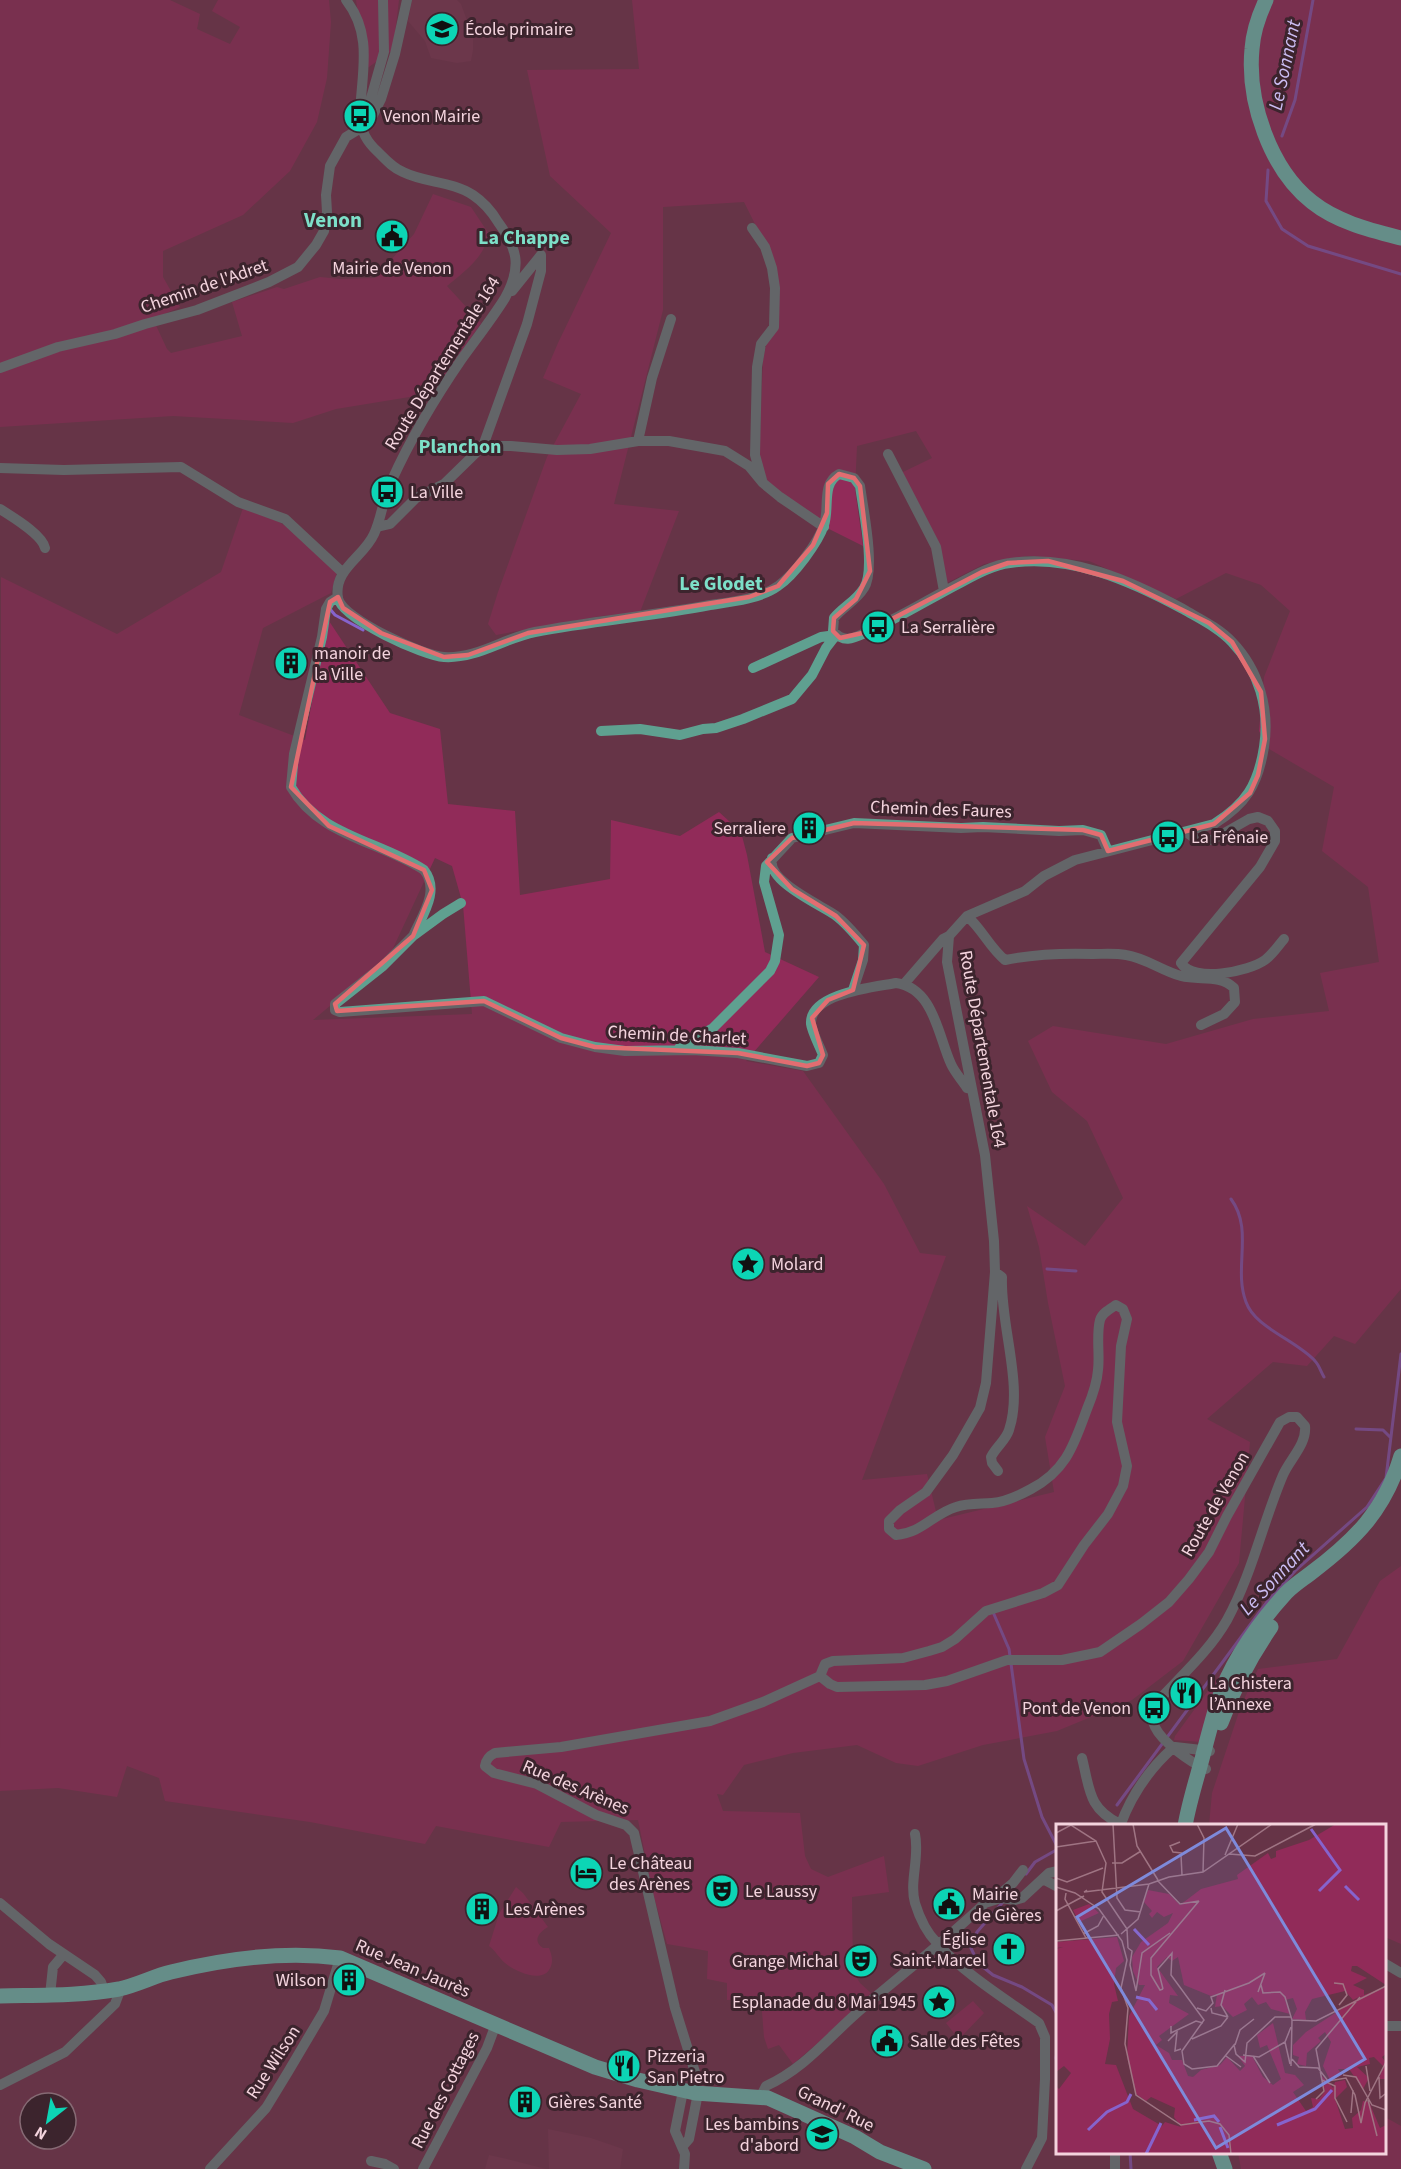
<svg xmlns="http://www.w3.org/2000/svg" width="1401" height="2169" viewBox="0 0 1401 2169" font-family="'Source Sans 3',sans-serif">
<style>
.built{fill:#743a51}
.green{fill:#912b59;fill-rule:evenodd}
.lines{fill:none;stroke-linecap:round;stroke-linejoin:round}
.stream{stroke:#8663cd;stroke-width:3}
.minor{stroke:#5fa090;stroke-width:10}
.major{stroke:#64f8d8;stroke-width:15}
.marked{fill:none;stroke:#e26d71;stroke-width:4.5;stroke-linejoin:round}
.labels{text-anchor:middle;stroke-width:6;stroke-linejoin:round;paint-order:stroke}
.poi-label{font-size:18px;fill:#f4d4de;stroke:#3c242d;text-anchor:start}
.street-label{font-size:18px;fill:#f4d4de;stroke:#3c242d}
.water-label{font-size:20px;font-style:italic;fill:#cbbdf3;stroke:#3c242d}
.neighbourhood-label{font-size:20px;font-weight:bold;fill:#7ddfc8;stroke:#3c242d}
.quarter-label{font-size:21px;font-weight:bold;fill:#7ddfc8;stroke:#3c242d}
.inset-river{fill:none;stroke:#8663cd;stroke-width:3}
.inset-road{fill:none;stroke:#9f7483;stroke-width:1.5}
.view{fill:#7e8adb;fill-opacity:0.15;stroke:#7e8adb;stroke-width:3}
.inset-edge{fill:none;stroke:#f4d4de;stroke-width:3}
</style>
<rect width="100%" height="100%" fill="#663447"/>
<path class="built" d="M412 0H457L461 4 473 37V50L471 61 457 63 431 58 425 41 408 21Z
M548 2129 591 2138 623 2149 620 2169H549Z
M489 2155 507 2159 546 2169H485Z"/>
<path class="green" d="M0 0H170L200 14 197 29 230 44 240 27 212 11 218 0H329L331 22 327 78 317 122 290 171 243 215 163 251V277L180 307 153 319 167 349 171 353 242 336 232 302 277 287 284 289 320 277 341 279 375 278 414 234 433 194 471 207 489 234C484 258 465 271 447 286L481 323 434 393 336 409 293 423 173 416 0 427Z
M356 0H399L393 50 366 69Z
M632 0H1401V1289L1355 1344 1334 1336 1307 1366 1273 1362 1207 1419 1250 1442 1239 1563 1183 1661 1132 1700 1057 1731 983 1745 918 1766 896 1763 857 1745 793 1753 744 1765 723 1795 717 1794 723 1811 800 1813 805 1856 811 1869 828 1877 884 1856 889 1892 852 1897 853 1972 860 1983 871 1993 832 2031 793 2064 779 2045 768 2049 764 2037 761 1999 727 2000V1983L707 1979 708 1951 667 1944 653 1893 638 1820 561 1822 549 1847 436 1826 425 1844 310 1822 165 1801 159 1778 127 1766 117 1797 58 1788 0 1791 1 577 117 634 221 572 243 508 279 522 293 531 337 572 331 593 263 628 239 715 305 740 327 618 390 713 440 729 448 804 515 811 520 895 610 879 611 820 680 836 719 812 741 832 747 855 765 952 819 977 746 1061 803 1071 884 1184 920 1253 946 1256 862 1480 927 1474 938 1520 1054 1492 1045 1437 1065 1386 1048 1303 1039 1247 1027 1206 1085 1246 1123 1198 1087 1121 1052 1092 1028 1041 1053 1026 1166 1044 1253 1019 1329 1011 1320 973 1379 962 1368 887 1322 851 1334 787 1269 749 1259 731 1264 677 1290 611 1261 585 1226 573 1176 599 1089 561 1027 556 984 564 945 584 901 473 932 458 916 431 857 446 855 489 863 546 829 529 769 485 759 461 763 360 767 341 778 327 773 260 744 202 663 207V310L614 504 679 511 640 612 601 616 496 635 488 624 498 592 547 457 581 394 543 378 558 343 611 233 550 176 527 70 639 69ZM435 858 452 866 463 905 472 1014 313 1020 389 957Z
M1401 1566V1944L1385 1937 1384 1826 1209 1825 1212 1793 1241 1706 1258 1669 1337 1659 1380 1581Z
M1224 1669 1202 1742 1174 1740 1175 1736Z
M516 1887 523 1893 548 1927C539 1932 532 1941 543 1948H549C552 1956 554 1962 549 1970 540 1983 514 1971 505 1963 499 1958 495 1950 489 1946L499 1914Z
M973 2001 984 2013 962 2036 957 2037 946 2023Z
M1385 2117 1401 2126V2169H1241L1238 2153 1384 2152Z"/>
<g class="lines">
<path class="stream" d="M1282 136 1295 100 1313 0
M1268 170 1266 201 1282 229 1308 246 1401 274
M330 609 335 615 363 630
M1231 1199C1254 1230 1233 1268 1246 1302 1255 1328 1296 1340 1315 1361 1319 1365 1321 1372 1324 1377
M1047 1269 1076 1271
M1356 1429 1383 1430 1390 1437
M993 1612 1009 1649 1024 1759 1042 1817 1058 1848
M1117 1805 1267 1602 1295 1571 1367 1507 1386 1478 1401 1354
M1026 1874 1035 1862 1058 1849
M1003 1902 977 1932 970 1946 978 1963 993 1975 1022 1987 1052 2005 1058 2016
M1058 2045 1056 2058 1058 2069
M1130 2152 1131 2169"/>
<path class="minor" d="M346 0C374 36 361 74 360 116 361 132 367 142 378 152 386 160 393 168 403 172 425 183 452 181 473 195 482 201 492 212 498 222 518 249 522 267 505 298 492 319 476 339 461 360 435 398 411 438 392 480 383 497 382 517 374 534 364 557 333 569 338 598 342 619 424 656 444 657 477 659 504 638 535 632 593 621 652 616 710 605 731 602 760 599 778 586 794 575 818 543 824 525 830 507 821 484 839 474L854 478 860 486C863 508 876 570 864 588 856 601 843 607 834 618L833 631C844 644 854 638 867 632 899 618 929 599 960 583 975 575 993 565 1010 563 1071 554 1131 581 1183 609 1200 619 1219 628 1232 642 1259 670 1270 710 1264 747 1258 785 1246 804 1214 824L1075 860 1044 876 1025 891 967 916 949 936 947 962 985 1155 994 1241 995 1272 986 1383 980 1408 953 1455 926 1492 900 1510 889 1521V1529L896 1535C922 1533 933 1514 956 1507 968 1503 980 1504 992 1503 1005 1502 1020 1495 1031 1489 1067 1470 1074 1444 1087 1409 1092 1397 1097 1384 1098 1370 1100 1355 1096 1335 1100 1320 1102 1313 1110 1309 1116 1305L1123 1309 1127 1319 1121 1346 1117 1422 1127 1466 1123 1486 1108 1514 1084 1545 1058 1585 1043 1593 986 1611 955 1639 942 1647 929 1651 903 1658 833 1661 825 1664 820 1676
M369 120V105L384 52 383 0
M752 228 765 247 772 268 775 288 774 327 761 344 757 367 755 455 762 480
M512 291 541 255
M0 368 58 347 115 334 145 324 197 310 269 282 298 267 316 245 324 231 327 212 326 195 330 166 346 137 369 123 381 99 395 54 407 0
M638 441 652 378 671 319
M483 446H511L557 450 590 449 638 441H669L725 451 749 466 763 483 780 497 824 527
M888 454 936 547 944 591
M0 468 64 470 181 467 238 502 285 519 343 573
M0 509C12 517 42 534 45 548
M377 527 390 524 416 498 444 484 483 446 527 324 541 271V255
M338 597 330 602 326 609 322 637 294 754 291 787C319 836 380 841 424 870 440 890 423 914 414 934
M753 668 821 637 836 635
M601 731 640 729 680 735 703 729 716 728 743 719 792 699 812 675 826 648 836 635
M1186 832 1197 840H1212L1249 819 1258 817 1268 821 1275 831V841L1260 867 1181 963C1194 983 1248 972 1265 960 1272 955 1278 946 1284 939
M772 858C766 881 819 904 835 915 846 923 855 934 864 945L863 960 853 990
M461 903 443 914 413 936 383 966 335 1004V1010L340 1012 484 1001 561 1038 595 1047 625 1051 693 1050 738 1053 807 1066 819 1063 823 1055C820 1047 812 1032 811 1024 809 993 876 987 896 983 934 988 938 1036 951 1064 955 1073 962 1080 967 1088L972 1089
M967 916C982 929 990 948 1005 960 1035 954 1063 953 1093 954 1104 954 1115 953 1126 955 1146 958 1162 971 1181 976 1200 981 1219 974 1234 988L1235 1002 1224 1014 1201 1025
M904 984 943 939 949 936
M679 1048 713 1028 770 971 775 961 779 935 764 882 766 866 792 838 854 823 961 828 983 827 1059 831 1083 830 1101 835 1108 851
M995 1272 1002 1277C1000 1325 1024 1385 1009 1430 1006 1440 996 1447 991 1457L992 1463 998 1471
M820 1676 830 1684 837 1687 925 1685 947 1681 1007 1660H1062L1100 1652 1141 1624 1169 1602 1189 1579 1209 1552 1227 1516 1280 1422 1289 1417H1297L1305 1426C1307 1444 1290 1459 1283 1475 1263 1522 1252 1574 1227 1620 1210 1650 1182 1675 1159 1700 1154 1708 1150 1718 1155 1727 1162 1742 1191 1763 1206 1769
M1175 1747 1210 1751
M1082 1758C1090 1790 1088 1808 1120 1824
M1120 1826C1131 1796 1150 1768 1174 1747
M915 1834C920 1857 909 1882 915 1903 919 1916 927 1933 937 1943 963 1973 1007 2000 1039 2023L1045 2037V2079L1042 2138 1026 2169
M1043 1879 1058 1887
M996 1899 1000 1894 1013 1883 1023 1870
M0 1903 49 1944 95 1975 101 1982 104 1990
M1384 1963 1401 1973
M50 1995 53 1967 64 1954
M1384 2026H1401
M0 2085 65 2052 115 2004 121 1988
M683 2091 675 2131 685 2154 684 2169
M695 2093V2072L675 2008 634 1833 626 1825 596 1815 537 1784 494 1773 485 1766C486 1759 489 1756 495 1753L561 1747 710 1721 763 1702 820 1676
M761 2096 766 2086C804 2069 829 2037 859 2011 901 1975 945 1941 985 1903L1001 1898 1015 1900 1022 1898 1049 1873 1058 1871
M682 2147 689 2139 698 2093
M1115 2152V2169
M371 2161 385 2164 394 2169
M210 2169 266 2108 288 2072 324 2011 340 1958
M423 2169 487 2048 496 2024"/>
<path class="major" d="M1266 0C1259 15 1253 32 1252 49 1247 101 1270 169 1312 202 1337 222 1370 230 1401 238
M1221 1723C1233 1690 1251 1656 1271 1627
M1185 1826C1189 1803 1196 1781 1202 1759 1207 1740 1212 1720 1218 1701 1231 1662 1258 1624 1286 1593 1294 1585 1302 1580 1311 1573 1355 1540 1385 1510 1401 1456
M0 1996C40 1995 80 1996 119 1989 137 1985 154 1976 171 1972 224 1959 286 1951 340 1958L595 2067 638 2080 695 2093 768 2098 855 2137 880 2152 924 2169
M1219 2152 1225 2169"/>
</g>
<path d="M0 0H1401V2169H0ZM839 474 854 478 860 486 870 571 856 599 834 618 833 631 840 638 867 632 982 572 1008 563 1048 561 1123 581 1209 623 1232 642 1261 692 1265 739 1258 775 1250 793 1214 824 1108 851 1101 835 1083 830 854 823 792 838 767 862 792 889 836 916 864 945 853 990 828 1000 812 1018 823 1055 819 1063 807 1066 738 1053 595 1047 561 1038 484 1001 337 1011 335 1004 413 936 432 890 424 870 329 826 291 787 330 602 338 597 343 608 381 633 444 657 468 655 528 633 749 597 778 586 813 545 827 513 828 484Z" fill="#663447" fill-opacity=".55" fill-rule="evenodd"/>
<path class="marked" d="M839 474 854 478 860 486 870 571 856 599 834 618 833 631 840 638 867 632 982 572 1008 563 1048 561 1123 581 1209 623 1232 642 1261 692 1265 739 1258 775 1250 793 1214 824 1108 851 1101 835 1083 830 854 823 792 838 767 862 792 889 836 916 864 945 853 990 828 1000 812 1018 823 1055 819 1063 807 1066 738 1053 595 1047 561 1038 484 1001 337 1011 335 1004 413 936 432 890 424 870 329 826 291 787 330 602 338 597 343 608 381 633 444 657 468 655 528 633 749 597 778 586 813 545 827 513 828 484Z"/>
<defs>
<g id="school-disc" transform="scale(1.725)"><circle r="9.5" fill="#0cd5b5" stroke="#3c242d"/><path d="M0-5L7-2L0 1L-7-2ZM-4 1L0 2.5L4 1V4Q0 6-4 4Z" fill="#111"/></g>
<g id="bus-disc" transform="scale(1.725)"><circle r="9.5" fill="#0cd5b5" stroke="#3c242d"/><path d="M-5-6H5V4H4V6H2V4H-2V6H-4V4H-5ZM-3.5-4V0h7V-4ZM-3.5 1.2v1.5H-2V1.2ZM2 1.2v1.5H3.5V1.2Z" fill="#111"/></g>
<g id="civic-disc" transform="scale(1.725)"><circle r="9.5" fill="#0cd5b5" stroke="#3c242d"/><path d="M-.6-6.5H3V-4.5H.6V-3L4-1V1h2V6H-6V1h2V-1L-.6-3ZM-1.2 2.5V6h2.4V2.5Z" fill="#111"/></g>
<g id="building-disc" transform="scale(1.725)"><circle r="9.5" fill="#0cd5b5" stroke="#3c242d"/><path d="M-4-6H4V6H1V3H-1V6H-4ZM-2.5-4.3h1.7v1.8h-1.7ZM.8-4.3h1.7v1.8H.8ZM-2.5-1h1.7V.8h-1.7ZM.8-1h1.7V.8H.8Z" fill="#111"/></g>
<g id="sight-disc" transform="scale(1.725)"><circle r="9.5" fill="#0cd5b5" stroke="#3c242d"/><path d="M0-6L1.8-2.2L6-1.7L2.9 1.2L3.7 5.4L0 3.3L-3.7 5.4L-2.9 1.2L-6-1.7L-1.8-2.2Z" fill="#111"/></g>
<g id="restaurant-disc" transform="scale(1.725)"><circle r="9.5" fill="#0cd5b5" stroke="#3c242d"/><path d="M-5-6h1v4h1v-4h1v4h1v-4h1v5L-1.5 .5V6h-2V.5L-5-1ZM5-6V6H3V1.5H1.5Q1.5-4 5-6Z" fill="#111"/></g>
<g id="hotel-disc" transform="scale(1.725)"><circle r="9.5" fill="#0cd5b5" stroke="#3c242d"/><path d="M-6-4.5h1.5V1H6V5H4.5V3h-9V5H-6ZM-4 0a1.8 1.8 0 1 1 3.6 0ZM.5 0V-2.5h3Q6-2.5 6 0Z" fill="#111"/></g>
<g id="theatre-disc" transform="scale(1.725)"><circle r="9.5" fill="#0cd5b5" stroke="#3c242d"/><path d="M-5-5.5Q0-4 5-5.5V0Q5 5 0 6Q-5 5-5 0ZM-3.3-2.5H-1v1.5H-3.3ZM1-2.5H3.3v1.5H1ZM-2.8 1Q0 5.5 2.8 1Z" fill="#111"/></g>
<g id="church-disc" transform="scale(1.725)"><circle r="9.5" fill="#0cd5b5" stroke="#3c242d"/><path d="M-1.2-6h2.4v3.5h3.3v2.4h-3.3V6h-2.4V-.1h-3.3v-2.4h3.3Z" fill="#111"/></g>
</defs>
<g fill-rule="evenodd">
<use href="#school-disc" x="442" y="29"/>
<use href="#bus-disc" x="360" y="116"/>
<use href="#civic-disc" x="392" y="236"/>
<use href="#bus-disc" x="387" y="492"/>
<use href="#bus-disc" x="878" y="627"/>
<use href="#building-disc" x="291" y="663"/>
<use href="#building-disc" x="809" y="828"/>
<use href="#bus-disc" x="1168" y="837"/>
<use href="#sight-disc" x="748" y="1264"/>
<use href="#restaurant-disc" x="1186" y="1693"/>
<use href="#bus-disc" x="1154" y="1708"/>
<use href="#hotel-disc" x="586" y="1873"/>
<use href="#theatre-disc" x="722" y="1891"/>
<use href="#civic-disc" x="949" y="1904"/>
<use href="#building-disc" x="482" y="1909"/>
<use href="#church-disc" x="1009" y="1949"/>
<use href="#theatre-disc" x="861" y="1961"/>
<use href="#building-disc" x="349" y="1980"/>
<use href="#sight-disc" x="939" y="2002"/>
<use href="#civic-disc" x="887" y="2041"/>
<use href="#restaurant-disc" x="624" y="2066"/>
<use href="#building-disc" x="525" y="2102"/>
<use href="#school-disc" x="822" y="2134"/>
</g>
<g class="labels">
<g class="poi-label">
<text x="465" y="35">École primaire</text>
<text x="383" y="122">Venon Mairie</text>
<text x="392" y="274" text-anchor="middle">Mairie de Venon</text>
<text x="410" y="498">La Ville</text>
<text x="901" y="633">La Serralière</text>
<text x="314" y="659">manoir de<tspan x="314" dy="21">la Ville</tspan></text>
<text x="786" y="834" text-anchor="end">Serraliere</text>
<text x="1191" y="843">La Frênaie</text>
<text x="771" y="1270">Molard</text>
<text x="1209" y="1689">La Chistera<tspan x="1209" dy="21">l’Annexe</tspan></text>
<text x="1131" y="1714" text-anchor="end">Pont de Venon</text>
<text x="609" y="1869">Le Château<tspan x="609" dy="21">des Arènes</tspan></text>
<text x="745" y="1897">Le Laussy</text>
<text x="972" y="1900">Mairie<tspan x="972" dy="21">de Gières</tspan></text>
<text x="505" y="1915">Les Arènes</text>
<text x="986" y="1945" text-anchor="end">Église<tspan x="986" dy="21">Saint-Marcel</tspan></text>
<text x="838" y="1967" text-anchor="end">Grange Michal</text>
<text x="326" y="1986" text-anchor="end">Wilson</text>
<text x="916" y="2008" text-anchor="end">Esplanade du 8 Mai 1945</text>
<text x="910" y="2047">Salle des Fêtes</text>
<text x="647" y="2062">Pizzeria<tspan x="647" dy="21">San Pietro</tspan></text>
<text x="548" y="2108">Gières Santé</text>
<text x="799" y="2130" text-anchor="end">Les bambins<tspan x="799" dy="21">d'abord</tspan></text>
</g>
<g class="street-label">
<text transform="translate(204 286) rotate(-19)" y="6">Chemin de l'Adret</text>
<text transform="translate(442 363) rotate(-58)" y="6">Route Départementale 164</text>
<text transform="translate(941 809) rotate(2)" y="6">Chemin des Faures</text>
<text transform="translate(677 1035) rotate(3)" y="6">Chemin de Charlet</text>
<text transform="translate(983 1049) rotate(80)" y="6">Route Départementale 164</text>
<text transform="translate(1215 1504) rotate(-60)" y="6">Route de Venon</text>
<text transform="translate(576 1787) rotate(23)" y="6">Rue des Arènes</text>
<text transform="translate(413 1968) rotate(23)" y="6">Rue Jean Jaurès</text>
<text transform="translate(273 2062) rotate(-57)" y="6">Rue Wilson</text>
<text transform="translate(445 2090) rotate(-63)" y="6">Rue des Cottages</text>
<text transform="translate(836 2108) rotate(26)" y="6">Grand' Rue</text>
</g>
<g class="water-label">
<text transform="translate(1284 65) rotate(-78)" y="7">Le Sonnant</text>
<text transform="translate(1274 1578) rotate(-47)" y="7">Le Sonnant</text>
</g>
<g class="neighbourhood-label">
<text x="524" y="244">La Chappe</text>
<text x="460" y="453">Planchon</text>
<text x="721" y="590">Le Glodet</text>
</g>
<g class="quarter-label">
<text x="333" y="227">Venon</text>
</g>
</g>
<g transform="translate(1056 1824)">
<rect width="330" height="330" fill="#663447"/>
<path d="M280 0H330V161L301 142H296L295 147 311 154 297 161 308 166V171L330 163V230L326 233 330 239V255H323L327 242 318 233 313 234 314 240 301 243 313 254 307 265 293 245H282L286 251 274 256 267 242 275 218 269 208 262 214 265 217 251 229 250 242 241 240 243 233 237 231V221L250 208 307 171 297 176 289 167 256 175 249 188 250 196 236 195 241 185 237 174 229 176 234 190 215 185 210 178 202 181 196 173 188 180 191 186 177 193 166 182 159 183 161 170 155 172 128 161 122 133 116 137 111 133 101 143 122 172 114 171 113 179 133 190 103 212 106 216 100 221 113 229 116 236H126L132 252 137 253 145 246 164 241 171 233 184 247 189 242 182 232H196L207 253 217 261 225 255 211 221 204 224 201 211 217 199 229 249 239 251 248 261 237 268 250 287 257 283 255 274 263 275 269 267 265 251 277 264 279 258 289 256 291 263 279 275 289 305 297 304 296 294 305 286 307 277 313 278 324 304 330 301V330H0V262L3 265 15 249 8 242 0 248V125L7 123 0 124V118L61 113 68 137 60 144 58 160 62 177 56 178 53 190 54 215 49 240 60 241 77 285 106 302 109 298 125 303 118 293 119 284 95 273 90 277 80 270 71 233 73 192 89 161H83L77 147 76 133 85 118 112 99 117 89 108 93 101 88 96 94 93 90 96 87 88 78 92 66 113 70 124 81 145 65 182 55 181 51 212 29 215 35 220 33V27L253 16ZM33 80 43 89 23 98 17 86Z" fill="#912b59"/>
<path class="inset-river" d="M255 5 284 46 263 67M289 62 303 76M78 105 93 121M80 173 93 176 101 186M138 296 158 292 163 298M221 301 259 285 276 266M164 303 172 324M32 306 51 288 71 278 75 270M90 330 105 299"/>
<path class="inset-road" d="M57 0 61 74 69 86 85 88M77 0 81 22 102 56M141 0 148 14 147 48M0 9 15 1 40 17 50 39 46 68 71 105 72 124M124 18 114 22 117 28 126 29M0 23 40 17M173 30 199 32 260 0M169 31 182 0M56 39H66L85 27M126 51 125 31 131 28M0 54 11 58 47 44M101 56 124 80 143 77M0 63 19 69 43 85 66 117 71 136 65 164 72 184 69 220 80 271 125 301 153 297 164 300 173 311 175 330M31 66 28 68 93 60 113 53 147 48 216 0M10 69 9 75 30 114M0 87 28 72M27 110 42 102 48 91M65 110 82 95 93 60M0 117 63 111M72 124 76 127 74 141 80 167 86 129 114 109M278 159 287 160 291 171 283 181M205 161 207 169 224 168 229 173 236 196 235 242M107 165 102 145 116 129 115 151 148 196 126 227 128 240 136 245 161 242 178 221 180 230 189 238 191 219 219 193H235M107 165 104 166 95 151V134L143 77M169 166 165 181 172 193M202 168 209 149M141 184 150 187 157 179 155 173 193 159 209 149M155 184 156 189 172 193M236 196 260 197 330 162M115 202V209L140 197 147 199M136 215 165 202 172 193M112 217 121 208 119 227 125 225M179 221 184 206 198 195M187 231 203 233 229 218M170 232 185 243M197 232 214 259M236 235 243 243 262 244 272 257 290 254 299 271 305 299 309 279 330 238M234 240 229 218 235 203M310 242 314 267M287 251 300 253 316 281 330 286M323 253 324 274 329 270M266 256 279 262V274L291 298M260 275 268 267 260 225 304 173M312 276 321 312M295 289 297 266"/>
<path class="view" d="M170 4 309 235 160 324 21 93Z"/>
<rect width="330" height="330" class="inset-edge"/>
</g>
<g transform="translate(48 2121) rotate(211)"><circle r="28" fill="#3c242d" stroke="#866a74" stroke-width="1.5"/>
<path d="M0-4.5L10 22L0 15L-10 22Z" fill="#0cd5b5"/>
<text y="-9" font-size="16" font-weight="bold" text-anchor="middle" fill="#f4d4de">N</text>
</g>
</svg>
